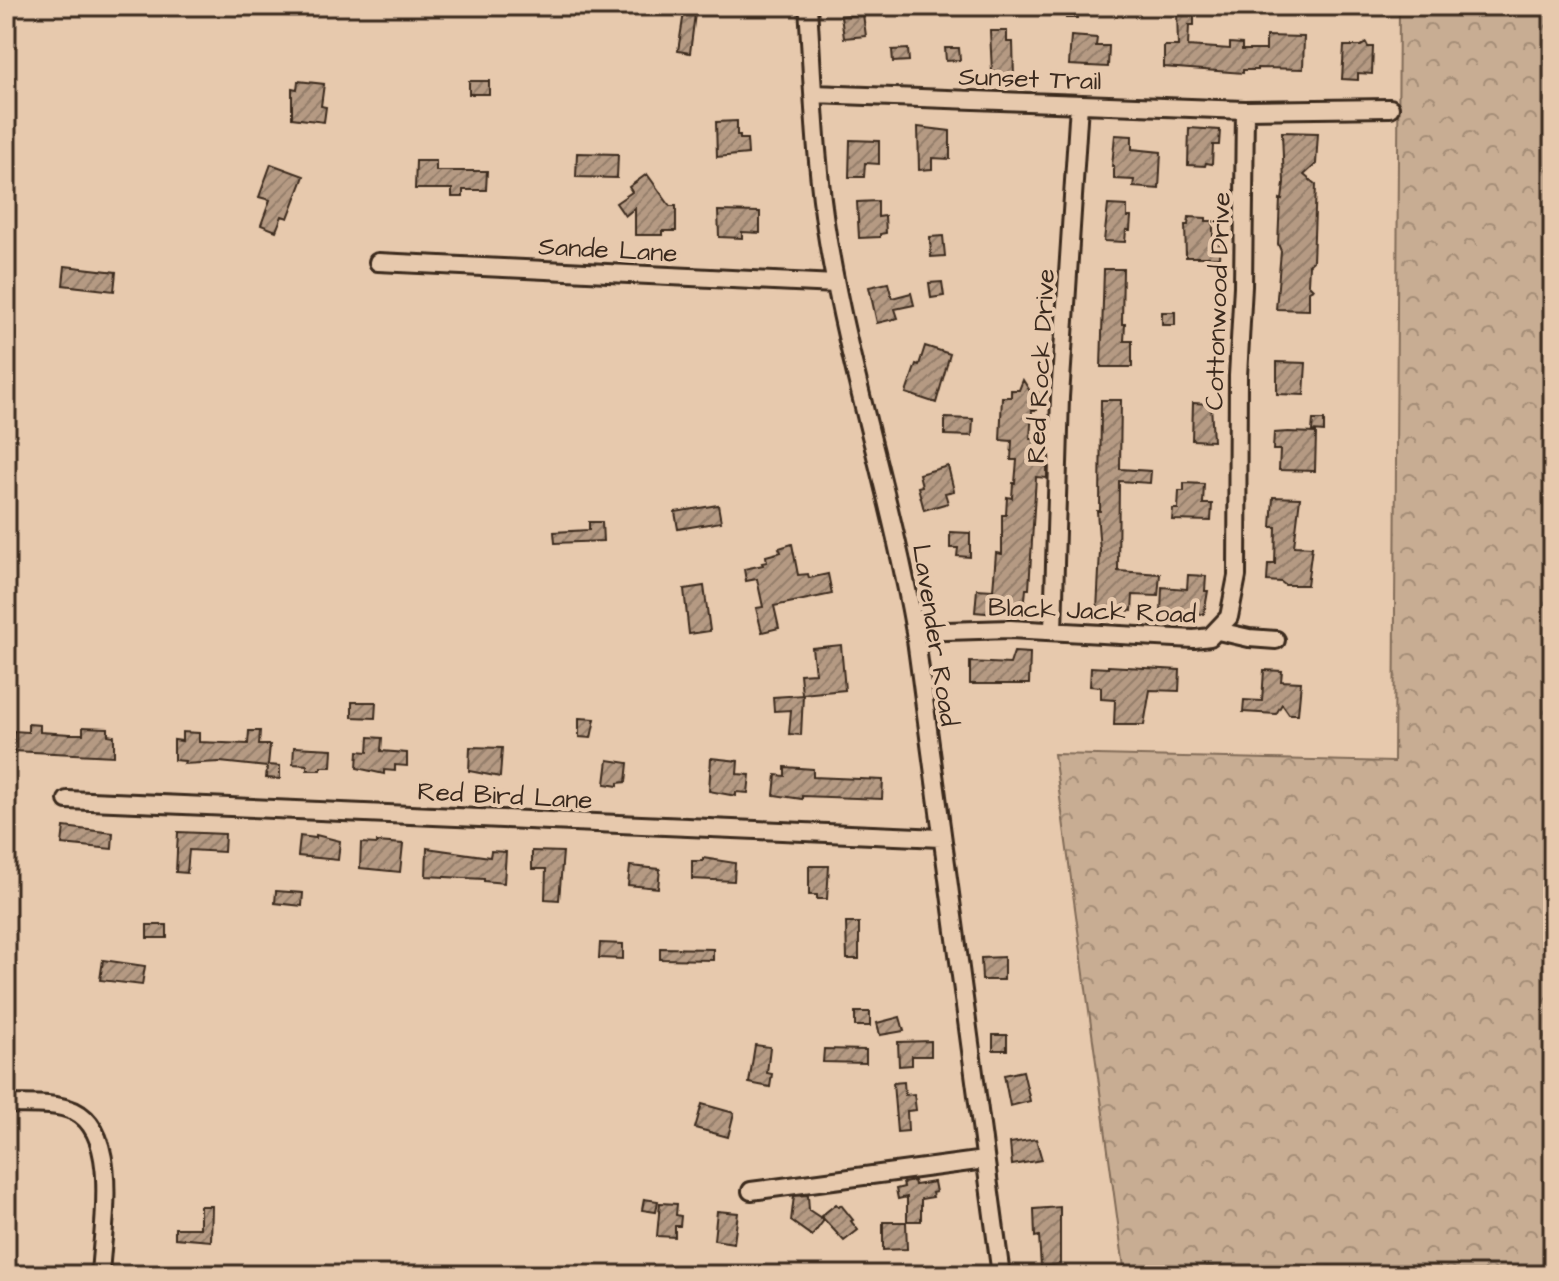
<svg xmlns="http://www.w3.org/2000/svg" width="1559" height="1281" viewBox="0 0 1559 1281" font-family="'Architects Daughter',sans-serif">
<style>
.forest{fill:url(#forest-crowns);stroke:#826c58;stroke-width:2}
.building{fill:url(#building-hatch);stroke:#3b2a1e;stroke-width:2}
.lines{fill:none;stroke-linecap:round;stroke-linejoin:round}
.minor-casing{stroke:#3b2a1e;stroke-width:22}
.minor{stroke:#e7c9ad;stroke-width:16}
.labels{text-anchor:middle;stroke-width:8;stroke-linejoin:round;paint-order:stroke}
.street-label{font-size:26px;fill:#3b2a1e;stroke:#e7c9ad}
</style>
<defs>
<pattern id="forest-crowns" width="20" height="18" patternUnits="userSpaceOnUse" patternTransform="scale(2)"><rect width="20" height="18" fill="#c8ad93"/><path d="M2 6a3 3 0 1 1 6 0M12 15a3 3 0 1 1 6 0" fill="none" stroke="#a48d77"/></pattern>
<pattern id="building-hatch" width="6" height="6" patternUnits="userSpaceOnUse" patternTransform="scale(2)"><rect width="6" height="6" fill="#b59a83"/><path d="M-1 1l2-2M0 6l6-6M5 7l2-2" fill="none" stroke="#947e6b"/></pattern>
</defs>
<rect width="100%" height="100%" fill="#e7c9ad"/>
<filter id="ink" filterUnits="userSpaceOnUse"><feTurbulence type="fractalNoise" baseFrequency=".0125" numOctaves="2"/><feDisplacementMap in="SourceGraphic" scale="16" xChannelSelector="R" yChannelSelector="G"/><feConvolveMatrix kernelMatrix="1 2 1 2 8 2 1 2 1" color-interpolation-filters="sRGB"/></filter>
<g filter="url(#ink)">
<path class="forest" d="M1399 6H1553V1275H1125L1054 754 1394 762Z"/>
<path class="building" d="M685 6H696L690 53 678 51Z
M1066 6H1078V18H1066Z
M1194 8V25H1189L1188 46 1230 49V43L1242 44V50H1266V36L1304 37 1303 69 1257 68V70H1243V73L1164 67V46H1178L1177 9Z
M863 14 866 36 844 38 841 16Z
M990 31H1007V42H1013L1014 77 997 78V72H992Z
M1071 36 1097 38 1096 46H1109L1108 67 1069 65Z
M1366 43 1368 47H1373L1372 74 1358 73V80L1342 79 1344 46H1361Z
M945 48H959L960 60 946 61Z
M908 49 909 61 893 62 892 50Z
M298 81 324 84 321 106 326 107 324 122 292 118V88L297 89Z
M469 81H489V94H469Z
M737 121V135H740V139H747L748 154 717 157 716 122Z
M918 127 950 131V159L932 158V169L919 170Z
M1189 128 1220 130 1219 145H1213L1212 164 1206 163 1205 166 1188 165Z
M1282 132 1318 133 1316 164 1304 175 1316 185 1313 261 1309 265 1308 284 1313 289 1309 291V310L1276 309 1281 251 1278 244 1280 199 1282 200 1284 183Z
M1115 135 1132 136V149L1161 152 1159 189 1133 187 1134 180 1114 179V166H1112Z
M850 140 879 141V164L865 163 864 177H849Z
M577 153 618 154 617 178 576 177Z
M416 161H436V171H487L486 190H463V197H452V189H415Z
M271 164 304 176 288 218 282 216 276 231 261 225 270 200 259 197Z
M647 174 670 206H676V231H662V235H635V208L625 216 616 203 632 192 629 187Z
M878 201V217L885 216 886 233 880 234V237L859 238 857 202Z
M1108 205 1127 206V217H1131L1130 230H1126L1125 242 1104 241Z
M718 211 760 212V233L742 232V238L719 237Z
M1189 217 1206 218V221H1213V240H1220L1219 257H1186L1185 225H1188Z
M943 236 945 256 931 257 930 237Z
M65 266 116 272 114 291 63 285Z
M1104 269H1123L1122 324H1125L1124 341H1132V367H1101Z
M942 282 944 296 931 298 929 283Z
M888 283 892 298 911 293 914 305 895 309 898 318 877 323 869 287Z
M1162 312H1175V325H1162Z
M925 346 950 354 936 403 906 393 916 364 919 365Z
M1277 362 1306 363 1304 395 1277 394Z
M1023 380 1030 391 1038 392 1037 410H1032L1030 439H1036V455L1041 456V464H1047V478L1036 477 1029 589H1026L1024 609 997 607 996 614 975 612 977 589 993 590 996 553 1002 554V515H1006L1007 497 1012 498 1013 483H1015L1017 460H1011L1012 441 1000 440 1002 397H1011V390H1019Z
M1101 400H1121L1120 469 1151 471 1150 483 1119 481 1118 571 1160 574 1158 596 1133 595 1132 611 1121 610V614L1097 610 1100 551 1097 511H1100Z
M1193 403 1211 404 1213 441 1192 440Z
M945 418 973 419 972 436 945 435Z
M1313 420H1324V432L1312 431Z
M1288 432 1316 433 1315 471 1279 470 1280 450H1273L1274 433Z
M948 466 954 491 945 493 948 503 924 510 918 487 922 486 919 474Z
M1184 483 1204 484 1203 504H1212L1211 521 1172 520 1173 509H1178L1179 491H1184Z
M1273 497 1300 498 1294 546 1312 547 1307 585H1285L1281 582 1267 581 1268 564H1275L1276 527H1271Z
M718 505 721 522 678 529 675 512Z
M589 522H602L603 541 555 543 554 532 589 530Z
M950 532 970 533V557L957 556 958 548H950Z
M792 544 798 575 808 574 809 578 828 574 832 594 774 606 779 628 762 632 756 608 763 607 757 579 746 581 744 569 763 565 762 563 767 562 766 556 781 552 779 548Z
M1188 575 1206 576 1205 591H1208L1204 614 1161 612 1162 587 1187 589Z
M704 586 710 631 689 634 684 589Z
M841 645 845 690 802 694 800 674 815 673 812 648Z
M1014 652 1030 653 1029 684H970V662L1010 664Z
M1108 666 1180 670 1179 691 1150 690 1144 725H1114L1115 700 1101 699V687L1090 686 1091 667 1108 668Z
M1264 670 1282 671 1281 681 1301 682 1298 714H1289L1282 704 1276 714 1243 712 1244 700 1262 701Z
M803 695 801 735 789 734 791 710 774 711 773 697Z
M352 702H376L375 718 352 717Z
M579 718 595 719 591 738 579 737Z
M28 724 40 725V732L70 734H83V727L108 728V735L114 736V756L13 751 14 731 28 732Z
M249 731H260L259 745H270L268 765 280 766V779L266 778 267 767 220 762 184 764 185 761 174 760V740L182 741V732L199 733V742L248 744Z
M369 737 382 738 381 751 407 753V766L395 765V771L384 770V774L357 768 358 751 368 752Z
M294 747 332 749 331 767H321V770H307V765L293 764Z
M470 747 502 748 500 777 469 771Z
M711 758 738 761 737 774 750 775 748 793 736 792V796L709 791Z
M608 760 628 763 626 782 618 783V786L605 784Z
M785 767 813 769V777L883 780 882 799 802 796V799L774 795 776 775 785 776Z
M64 827 113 833 112 849 62 844Z
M178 832 225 834 224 852 189 850 187 873 176 872Z
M316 835 340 841 338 860 298 856 300 836 316 838Z
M377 842 403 844 400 872 360 868 361 843 377 844Z
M427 848 490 857 491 851 506 852 504 883 484 881V879L426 876Z
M532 851 563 852 559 900 545 899 546 869H532Z
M703 858 735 863 734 881 692 879V861H703Z
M630 866 660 869 658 888 628 885Z
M809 866H829L827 899H817V895H809Z
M276 891 303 893 302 906 275 903Z
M846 923H859V959H847Z
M147 925H167V938H147Z
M600 943 623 944V959L599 958Z
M660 948 713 949V960L660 959Z
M1004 957V980H982L981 958Z
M103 960 145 966 142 985 100 980Z
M855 1012H870V1026H855Z
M900 1017 904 1031 880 1035 877 1023Z
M993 1035H1007V1050H993Z
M931 1041V1056H912V1065L899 1066 898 1042Z
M755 1045 770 1047 767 1073 772 1074 770 1087 749 1083Z
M824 1049 866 1050V1063L823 1062Z
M1023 1071 1030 1101 1010 1106 1004 1075Z
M904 1082 905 1095 914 1094 916 1110 907 1111 908 1131 897 1132 893 1083Z
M702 1104 734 1113 728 1137 695 1128Z
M1036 1139 1042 1160 1012 1165 1010 1143Z
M914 1181 915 1185 934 1182 936 1192 932 1193 933 1197 921 1199V1221H907V1197L898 1199 896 1189 904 1187 903 1183Z
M808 1195 809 1210 824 1220 812 1236 791 1221 794 1196Z
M644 1199 658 1201 656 1212 642 1210Z
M660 1203 677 1204 676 1215 681 1216 680 1226H675V1237L657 1236Z
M836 1204 839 1207 841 1205 853 1220 851 1221 858 1230 844 1241 821 1216Z
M200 1206H212L211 1241 175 1238V1228H200Z
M1060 1207V1264L1041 1267 1039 1236 1035 1237 1034 1209Z
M717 1211 738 1213 734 1243 714 1240Z
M883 1222H906L907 1249 883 1250Z"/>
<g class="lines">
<g class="minor-casing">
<path id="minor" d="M808 6C813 84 815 164 828 241 850 373 892 500 915 632L1001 1275
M814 94 1245 110 1390 108
M378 262 836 284
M1053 631 1060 397 1079 104
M1218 631 1249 638 1276 640
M915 632 1010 629 1194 639 1210 637 1229 617 1237 576 1238 376 1243 286 1245 110
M67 800 941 838
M6 1104C28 1105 54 1102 74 1111 121 1133 102 1232 100 1275
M751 1191 985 1160"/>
</g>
<use href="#minor" class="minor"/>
</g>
</g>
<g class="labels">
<g class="street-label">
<text transform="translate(1030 78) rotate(2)" y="9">Sunset Trail</text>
<text transform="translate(608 249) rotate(3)" y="9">Sande Lane</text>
<text transform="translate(1217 301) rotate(-88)" y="9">Cottonwood Drive</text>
<text transform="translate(1040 366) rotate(-87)" y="9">Red Rock Drive</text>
<text transform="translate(1092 610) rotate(2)" y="9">Black Jack Road</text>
<text transform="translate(936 635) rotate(81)" y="9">Lavender Road</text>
<text transform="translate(505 795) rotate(3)" y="9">Red Bird Lane</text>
</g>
</g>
<rect width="1559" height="1281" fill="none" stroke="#e7c9ad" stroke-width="32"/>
<rect x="16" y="16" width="1527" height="1249" fill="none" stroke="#3b2a1e" stroke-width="3" filter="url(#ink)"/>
</svg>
